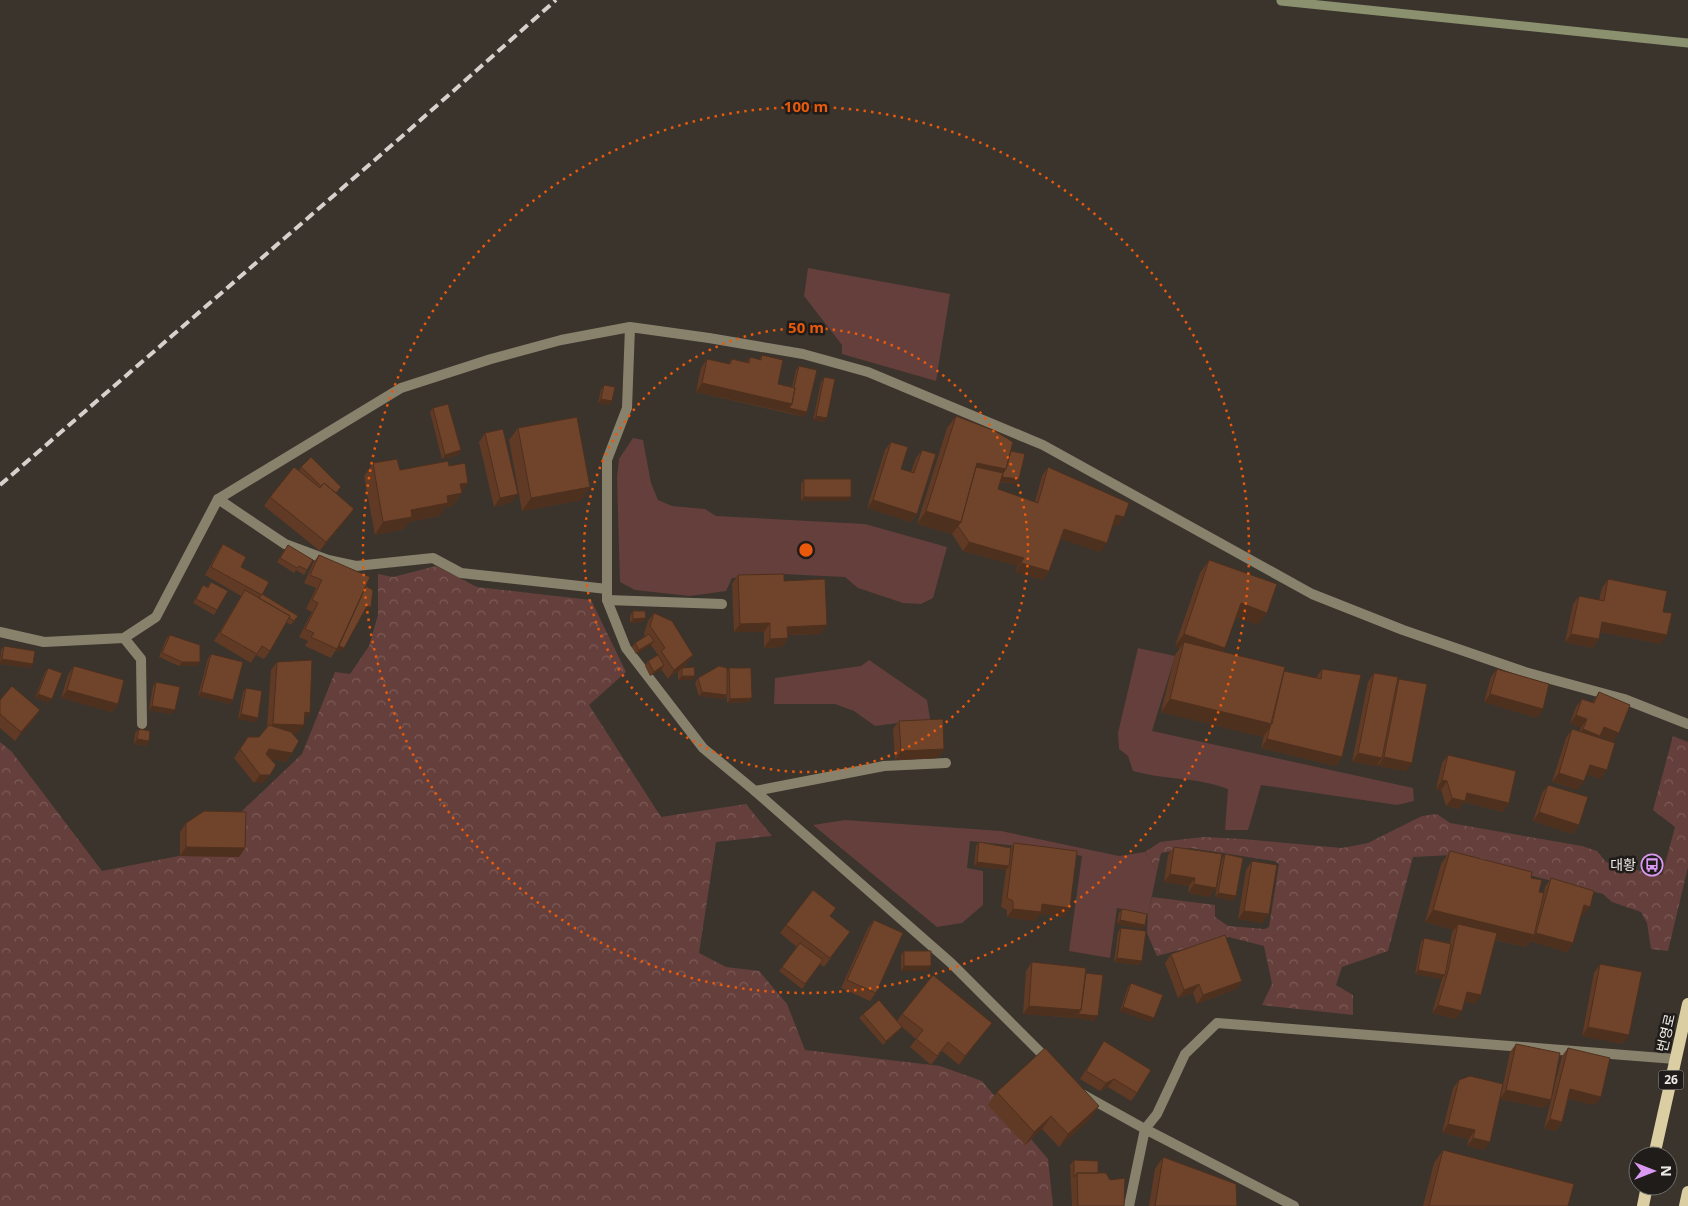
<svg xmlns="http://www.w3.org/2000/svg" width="1688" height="1206" viewBox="0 0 1688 1206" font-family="'Open Sans','Noto Sans KR',sans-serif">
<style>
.grass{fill:#653f3b}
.forest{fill:url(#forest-crowns)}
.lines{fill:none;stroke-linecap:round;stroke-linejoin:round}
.stream{stroke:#8b916e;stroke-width:9}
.service{stroke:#88826d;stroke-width:10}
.minor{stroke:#88826d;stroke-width:10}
.primary{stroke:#dacea2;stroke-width:12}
.rail{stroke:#d6d1cc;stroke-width:4;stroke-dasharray:10 5;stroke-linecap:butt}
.wall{fill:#603a25}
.shaded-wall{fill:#4e301e}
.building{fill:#70442b;stroke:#4e301e}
.ring{fill:none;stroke:#e8590c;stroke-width:2.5;stroke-dasharray:2.5 5}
.labels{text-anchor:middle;stroke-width:5;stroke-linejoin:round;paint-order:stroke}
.shield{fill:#1f1c19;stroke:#b0aca8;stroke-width:1}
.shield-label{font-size:12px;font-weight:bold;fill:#eeeae5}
.poi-label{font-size:14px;fill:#eeeae5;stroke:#1f1c19;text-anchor:end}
.street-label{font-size:14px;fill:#eeeae5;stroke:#1f1c19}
.centre{fill:#e8590c;stroke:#1f1c19;stroke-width:2.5}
.ring-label{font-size:15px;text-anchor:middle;font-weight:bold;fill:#e8590c;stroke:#1f1c19;stroke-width:5;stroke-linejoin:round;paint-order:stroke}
</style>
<defs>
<pattern id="forest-crowns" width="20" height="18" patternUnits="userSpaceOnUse" patternTransform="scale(1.25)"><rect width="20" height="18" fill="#653f3b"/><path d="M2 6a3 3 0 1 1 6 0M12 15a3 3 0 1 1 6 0" fill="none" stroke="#7b5b57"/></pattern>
</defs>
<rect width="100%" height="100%" fill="#3a342d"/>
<path class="grass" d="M808 268 950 294 936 381 842 354V345L804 296Z
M633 438 643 440 651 483 658 500 672 506 705 509 716 516 865 524 947 547 933 598 921 604 903 603 858 588 845 577 782 574 732 578 726 591 690 596 635 590 620 582 617 478 619 459Z
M1138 648 1175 656 1152 731 1413 788 1414 801 1397 805 1261 785 1248 830H1225L1228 789C1198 777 1164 780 1133 771L1128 756 1119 749 1118 733Z
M869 660 927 700 930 719 875 726 854 711 835 704H774L775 678 861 666Z
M845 820 1001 831 1119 856 1145 852 1157 871 1148 915 1117 908 1110 958 1069 951 1082 856 1047 849 970 841 967 868 983 871V905L962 923 937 927 813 825Z"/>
<path class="forest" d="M436 566 477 587 591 600 626 672 589 705 661 817 746 804 772 836 716 842 699 953 726 967 759 971 787 1004 805 1050 940 1066 982 1081 1048 1159 1053 1206H0V742L12 752 102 871 199 852 302 754 335 672 350 674 369 646 378 615V574L393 577Z
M1673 736 1688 742V867L1668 951 1651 949 1647 923 1641 912 1612 902 1603 894 1451 855 1413 857 1388 951 1342 967 1336 985 1353 995V1015L1262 1005 1272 984 1264 946 1229 937 1157 956 1147 933 1148 915 1152 897 1215 905V917L1228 926 1265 929 1269 927 1279 864 1274 861 1190 848 1161 853 1157 871 1145 852 1160 842 1203 837 1243 839 1342 848 1368 843 1422 816 1437 814 1450 823 1582 846 1597 851 1606 862 1653 874 1662 875 1675 827 1653 810Z"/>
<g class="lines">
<path class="stream" d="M1281 1 1688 43"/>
<path class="service" d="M218 499 285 544 328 560 356 566 433 558 461 573 607 589
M607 600 722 604
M124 638 141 659 142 724
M755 791 884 766 946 763"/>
<path class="minor" d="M630 327 627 408 607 460V600L626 648 703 748 755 791 951 963 1049 1061
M0 632 44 642 124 638 156 617 218 499 401 388 491 359 561 340 630 327 709 338 803 354 868 372 1043 445 1312 594 1403 630 1525 672 1624 699 1688 724
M1082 1094 1145 1129 1294 1206
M1129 1206 1145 1129 1157 1114 1185 1054 1217 1023 1675 1059"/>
<path class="primary" d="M1654 1156 1688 1004
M1643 1206 1647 1186
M1685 1206 1688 1192"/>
<path class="rail" d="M0 485 407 132 556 0"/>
</g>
<path class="wall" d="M762 355 778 384 792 387 796 370 799 366 804 417 696 392 701 368 707 359 728 364 732 359 747 362 750 357 759 360Z
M824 377V422L813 420 821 382Z
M604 385 612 401 609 405 598 403 601 390Z
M433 408 461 450 458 455 442 459 430 412Z
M956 416 1011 451 1019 479 1016 484 1000 482 998 489 1035 502 1042 476 1048 467 1118 526 1113 524 1100 552 1061 538 1049 571 1043 580 1015 572 1018 566 963 551 952 534 917 524 947 428Z
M518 428 590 487 581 500 522 511 509 440Z
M485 433 512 502 494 507 479 442Z
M891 442 901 469 911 472 916 458 922 450 917 514 911 522 867 508 885 450Z
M373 463 400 470 449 466 462 492 453 506 446 507 439 516 409 522 404 529 375 535 364 476Z
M301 467 336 493 354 509 348 517 320 551 264 506 270 497 299 471Z
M804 479 851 497 848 501H801V484Z
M223 544 262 594 298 616 291 625 286 622 270 651 264 659 256 655 251 663 214 641 241 596 205 575 217 553Z
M288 545 307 570 304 575 296 570 294 573 277 562Z
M319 555 366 586 371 607 368 611H365L341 652 336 650 331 658 305 646 308 641 299 637 312 612 306 609 316 588 304 583 313 563Z
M1209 560 1258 625 1236 617 1223 652 1284 671 1316 678 1322 669 1342 757 1336 766 1261 748 1264 735 1263 737 1161 712 1175 655 1180 648 1175 646 1200 573Z
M738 575 784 581 821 634 788 635V638L782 647 764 648V632H734L732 584Z
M1608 579 1663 612 1661 644 1600 632 1593 648 1565 642 1573 604 1579 596 1599 600 1602 588Z
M211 582 217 610 214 615 193 603 203 585 207 587Z
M633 611 643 622 630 623V616Z
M654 613 687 664 683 668 692 680H678V672L680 669 668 679 661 669 650 676 645 666 648 661 658 655 651 645 636 654 632 647 635 643 645 636 644 634 648 621Z
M170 635 197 666H179L159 657 166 639Z
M4 646 30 668 0 664 1 650Z
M211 654 233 700 230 704 198 696 208 658Z
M277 662 304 720 298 734 292 733V753L286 762 271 759 264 783H254L234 758 248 737H259L267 727 271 670Z
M74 666 118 704 112 712 61 698 68 675Z
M48 668 49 703 35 698 45 672Z
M729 668 752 698 749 702 727 703V696L724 699 699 696 695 683 698 678 727 671Z
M1497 669 1543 709 1537 718 1484 702 1491 677Z
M1374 673 1397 681 1399 679 1406 771 1378 766 1379 763 1376 766 1352 762 1368 682Z
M156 682 172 714 149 710 153 686Z
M246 688 258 718 255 722 238 719 243 692Z
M1599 692 1613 742 1600 736 1599 738 1601 779 1586 774 1578 790 1552 782 1566 738 1572 729 1579 732 1581 728 1570 723 1576 707 1582 699 1592 703Z
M0 700 34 719 15 741 0 728Z
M899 721 944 749 938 758 895 760 893 729Z
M139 729 149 741 146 746 134 744 135 733Z
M1448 755 1509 803 1503 812 1464 802 1459 809 1446 806 1441 790 1436 789 1442 763Z
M1548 785 1573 834 1533 821 1542 793Z
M186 823 245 848 239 857 180 856V832Z
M979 842 1011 848 1014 843 1064 917 1040 914 1035 921 1007 917V910L1001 907 1006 870 974 866 976 846Z
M1174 847 1216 888 1210 897 1188 893 1189 886 1164 882 1168 855Z
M1450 851 1531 878 1539 892 1544 893 1545 887 1551 878 1584 915H1581L1573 943 1567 952 1530 941 1525 947 1495 940 1475 1004 1464 1001 1456 1019 1432 1013 1442 979 1415 974 1421 942 1424 938 1450 943 1452 932 1454 930 1425 922 1441 864Z
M1225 854 1236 896 1233 901 1215 897 1222 859Z
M1252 861 1263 923 1238 919 1246 870Z
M836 908 830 916 850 932 824 967 820 964 802 989 779 971 797 947 780 933 786 925Z
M1122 909 1145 925 1142 929 1117 924 1119 913Z
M874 920 876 993 870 1001 841 988 868 928Z
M1121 928 1142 961 1139 965 1114 962 1118 932Z
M904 951 928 971H901V955Z
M1171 954 1242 981 1236 989 1197 1004 1193 993 1178 998 1165 963Z
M1032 962 1086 973 1095 1021 1075 1018 1023 1014 1026 971Z
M1600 964 1623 1044 1582 1036 1594 973Z
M1131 983 1151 1022 1120 1011 1128 987Z
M863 1014 897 1021 902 1014 992 1023 959 1065 942 1051 931 1065 910 1047 916 1039 902 1027 899 1031 883 1045 859 1018Z
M1104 1041 1137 1093 1131 1101 1108 1087 1100 1091 1080 1079Z
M1516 1044 1545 1108 1500 1099 1510 1052Z
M1568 1048 1601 1097 1595 1105 1568 1099 1562 1122 1556 1131 1544 1128 1562 1056Z
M1459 1080 1484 1150 1467 1146 1469 1139 1442 1133 1453 1088Z
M997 1092 1099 1106 1090 1119 1059 1147 1042 1129 1025 1145 988 1105Z
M1443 1150 1568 1206H1423L1434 1163Z
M1163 1157 1237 1206H1149L1155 1169Z
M1074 1160 1098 1173 1124 1206H1072L1070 1165Z"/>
<path class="shaded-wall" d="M702 383 792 404 786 412 696 392Z
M601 399 612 401 609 405 598 403Z
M789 408 807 412 804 417 786 412Z
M816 416 827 418 824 422 813 420Z
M461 450 458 455 442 459 445 455Z
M977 463 1006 469 1019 479 1016 484 997 481 972 476Z
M468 483 453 506 446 507 439 516 409 522 404 529 375 535 383 522 447 496 460 484Z
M590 487 581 500 522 511 531 498Z
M518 494 512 502 494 507 500 498Z
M804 497H851L848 501H801Z
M873 500 917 514 911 522 867 508Z
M354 509 348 517 320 551 326 542Z
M926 511 961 522 952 534 917 524Z
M1116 515 1124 517 1118 526 1110 523Z
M1064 529 1107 543 1100 552 1058 538Z
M969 542 1024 558 1018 566 963 551Z
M1021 563 1049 571 1043 580 1015 572Z
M1241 603 1267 613 1258 625 1232 616Z
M367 606 371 607 368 611H364Z
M646 618 643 622 630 623 633 619Z
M1602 622 1667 635 1661 644 1596 631Z
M770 623 764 632H734L740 624Z
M827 625 821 634 781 635 787 627Z
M1184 634 1225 648 1216 661 1184 642 1180 648 1175 646Z
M1571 634 1599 639 1593 648 1565 642Z
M788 638 782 647 764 648 770 639Z
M654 641 650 646 636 654 639 650Z
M338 645 344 648 341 652 336 650Z
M693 655 687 664 682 668 668 679 674 670Z
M2 659 33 664 30 668 0 664V662Z
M182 662H200L197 666H179Z
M664 665 661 670 650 676 654 672Z
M682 676H695L692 680H678Z
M67 690 118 704 112 712 61 698Z
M201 692 233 700 230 704 198 696Z
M702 692 727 695 724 699 699 696Z
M38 694 52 699 49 703 35 698Z
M1490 694 1543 709 1537 718 1484 702Z
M752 698 749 702 727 703 730 699Z
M1170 699 1272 724 1263 737 1161 712Z
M152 706 175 710 172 714 149 710Z
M40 710 34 719 15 741 21 732Z
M305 712 310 713 304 721Z
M241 714 258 718 255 722 238 719Z
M1576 715 1587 719 1581 728 1570 723Z
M273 724 304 725 298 734 267 732Z
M1604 727 1619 733 1613 742 1600 736 1594 744 1577 737 1583 729Z
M137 739 149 741 146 746 134 744Z
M1267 739 1342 757 1336 766 1261 748Z
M269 749 292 753 286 762 263 757Z
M944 749 938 758 895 760 901 751Z
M1358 753 1382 758 1376 766 1352 762Z
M1384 757 1412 763 1406 771 1378 766Z
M1590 765 1607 770 1601 779 1583 773Z
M1559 773 1584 781 1578 790 1552 782Z
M260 775H270L264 783H254Z
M1442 780 1447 781 1441 790 1436 789Z
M1467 793 1509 803 1503 812 1464 802 1459 809 1446 806 1452 798Z
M1539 812 1579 825 1573 834 1533 821Z
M186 847 245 848 239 857 180 856Z
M977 862 1009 866 1006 870 974 866Z
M1170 874 1195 878 1189 886 1164 882Z
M1194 884 1216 888 1210 897 1188 893Z
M1218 893 1236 896 1233 901 1215 897Z
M1042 904 1070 908 1064 917 1040 914 1035 921 1007 917 1013 909Z
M1584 905 1590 907 1584 915 1578 914Z
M1433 910 1534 935 1525 947 1457 930 1458 924 1454 930 1425 922Z
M1244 911 1269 914 1263 923 1238 919Z
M1120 920 1145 925 1142 929 1117 924Z
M1536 933 1573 943 1567 952 1530 941Z
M1117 958 1142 961 1139 965 1114 962Z
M904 966H931L928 971H901Z
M1418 970 1445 975 1442 979 1415 974Z
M1242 981 1236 989 1197 1004 1203 995Z
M1199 984 1193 993 1178 998 1184 990Z
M1467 992 1481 995 1475 1004 1461 1000Z
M1438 1005 1462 1011 1456 1019 1432 1013Z
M1029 1006 1081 1010 1098 1016 1095 1021 1075 1018 1023 1014Z
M1123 1007 1154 1018 1151 1022 1120 1011Z
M992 1023 986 1031 959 1065 965 1056Z
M902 1027 899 1031 883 1045 886 1041Z
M1588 1027 1629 1035 1623 1044 1582 1036Z
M1114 1079 1108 1087 1100 1091 1106 1083Z
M1570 1089 1601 1097 1595 1105 1564 1098Z
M1506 1090 1551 1100 1545 1108 1500 1099Z
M1099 1106 1090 1119 1059 1147 1068 1134Z
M1051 1116 1042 1129 1025 1145 1034 1132Z
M1550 1119 1562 1122 1556 1131 1544 1128Z
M1448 1124 1475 1130 1469 1139 1442 1133Z
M1473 1138 1490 1142 1484 1150 1467 1146Z"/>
<path class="building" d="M762 355 783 360 778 384 795 388 792 404 702 383 707 359 730 364 732 359 749 363 750 357 761 360Z
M799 366 817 370 807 412 789 408 792 404 795 388 794 387Z
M824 377 835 379 827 418 816 416Z
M604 385 615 387 612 401 601 399Z
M448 404 461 450 445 455 433 408Z
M956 416 995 431 1013 442 1006 469 977 463 961 522 926 511Z
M577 417 590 487 531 498 518 428Z
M503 429 518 494 500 498 485 433Z
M891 442 908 447 901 469 914 473 922 450 936 454 917 514 873 500Z
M1011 451 1025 454 1019 479 1002 477 1003 473 1006 469Z
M311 457 341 487 336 493 324 483 321 486 301 467Z
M397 459 400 470 448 461 449 466 465 463 468 483 460 484 462 493 447 496 448 503 411 510 412 517 383 522 373 463Z
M294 467 320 488 324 483 354 509 326 542 270 497Z
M976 467 1003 473 998 489 1038 503 1048 467 1129 503 1124 517 1116 515 1107 543 1064 529 1049 571 1021 563 1024 558 969 542 958 526 961 522Z
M804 479H851V497H804Z
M223 544 246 557 241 567 269 582 262 595 211 567Z
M288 545 313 560 307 570 299 566 297 568 280 558Z
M319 555 370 577 337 649 311 637 314 633 305 629 318 603 312 600 322 580 310 575Z
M1209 560 1277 584 1267 613 1241 603 1225 648 1184 634Z
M784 574V581L825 579 827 625 787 627 788 638 770 639V623L740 624 738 575Z
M1608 579 1667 591 1663 612 1672 613 1667 635 1602 622 1599 639 1571 634 1579 596 1604 601Z
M211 582 228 591 217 610 196 599 203 585 208 588Z
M366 586 373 590 371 607 367 606 344 648 339 646Z
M245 590 290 616 270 651 262 646 257 654 220 633Z
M262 594 298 616 294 621 289 618 290 616 259 598Z
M633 611H645L646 618 633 619Z
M654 613 672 621 693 655 674 670 661 651 665 648 650 626Z
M649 634 654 641 639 650 635 643Z
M170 635 200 645V662H182L162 653Z
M1184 642 1285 667 1272 724 1170 699Z
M4 646 35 651 33 664 2 659Z
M211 654 243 662 233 700 201 692Z
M658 655 664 665 654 672 648 661Z
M312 660 310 713 305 712 304 725 273 724 277 662Z
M74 666 124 680 118 704 67 690Z
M719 666 727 668V695L702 692 698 678Z
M694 667 695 676H682V668Z
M48 668 62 673 52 699 38 694Z
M729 668H751L752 698 730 699Z
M1322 669 1361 675 1342 757 1267 739 1284 671 1321 679Z
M1497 669 1549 684 1543 709 1490 694Z
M1374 673 1398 677 1382 758 1358 753Z
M1399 679 1427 684 1412 763 1384 757Z
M156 682 180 687 175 710 152 706Z
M12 686 40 710 21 732 0 714V700Z
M246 688 262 691 258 718 241 714Z
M1599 692 1630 705 1619 733 1604 727 1600 736 1583 729 1587 719 1576 715 1582 699 1594 703Z
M943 719 944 749 901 751 899 721Z
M269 725 291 732 299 741 292 753 269 749 266 754 276 765 270 775H260L240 749 248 737H259Z
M139 729 150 731 149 741 137 739Z
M1572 729 1615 743 1607 770 1590 765 1584 781 1559 773Z
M1448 755 1516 771 1509 803 1467 793 1465 801 1452 798 1447 781 1442 780Z
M1548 785 1588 797 1579 825 1539 812Z
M204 811 246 812 245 848 186 847V823Z
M979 842 1011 848 1009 866 977 862Z
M1014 843 1077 851 1070 908 1042 904 1041 912 1013 909V901L1007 898Z
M1174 847 1222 854 1216 888 1194 884 1195 878 1170 874Z
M1450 851 1532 872 1531 878 1542 880 1539 892 1544 893 1534 935 1433 910Z
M1225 854 1243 858 1236 896 1218 893Z
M1252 861 1277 865 1269 914 1244 911Z
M1551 878 1594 891 1590 907 1584 905 1573 943 1536 933Z
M813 890 836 908 830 916 850 932 830 958 786 925Z
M1122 909 1147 914 1145 925 1120 920Z
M874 920 903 933 876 993 847 980Z
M1458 924 1497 933 1481 995 1467 992 1462 1011 1438 1005 1448 971Z
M1121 928 1146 931 1142 961 1117 958Z
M1225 935 1242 981 1203 995 1199 984 1184 990 1171 954Z
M1424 938 1451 944 1445 975 1418 970Z
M800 943 823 960 805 984 782 967Z
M904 951H931V966H904Z
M1032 962 1086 968 1081 1010 1029 1006Z
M1600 964 1642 972 1629 1035 1588 1027Z
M1086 973 1103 975 1098 1016 1078 1014 1081 1010Z
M933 975 992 1023 965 1056 948 1042 937 1056 916 1039 923 1030 902 1014Z
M1131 983 1163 995 1154 1018 1123 1007Z
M879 1000 902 1027 886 1041 863 1014Z
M1104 1041 1151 1070 1137 1093 1114 1079 1106 1083 1086 1071Z
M1516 1044 1560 1053 1551 1100 1506 1090Z
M1045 1048 1099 1106 1068 1134 1051 1116 1034 1132 997 1092Z
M1568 1048 1610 1058 1601 1097 1570 1089 1562 1122 1550 1119Z
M1470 1076 1503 1084 1490 1142 1473 1138 1475 1130 1448 1124 1459 1080Z
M1443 1150 1574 1184 1568 1206H1429Z
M1163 1157 1236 1184 1237 1206H1155Z
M1074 1160 1098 1161V1173H1077L1074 1177Z
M1077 1173H1106L1110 1180 1125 1178 1124 1206H1078Z"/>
<g class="ring">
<circle cx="806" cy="550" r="222"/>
<circle cx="806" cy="550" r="443"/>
</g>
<defs>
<g id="bus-ring" transform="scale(1.125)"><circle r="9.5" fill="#1f1c19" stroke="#dc99f4" stroke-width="1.5"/><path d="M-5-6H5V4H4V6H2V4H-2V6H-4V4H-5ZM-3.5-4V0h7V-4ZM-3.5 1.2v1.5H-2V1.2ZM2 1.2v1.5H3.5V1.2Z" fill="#dc99f4"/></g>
</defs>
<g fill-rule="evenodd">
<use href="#bus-ring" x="1652" y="865"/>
</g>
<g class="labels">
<rect class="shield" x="1658.5" y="1070.5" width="25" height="19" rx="4"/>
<g class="shield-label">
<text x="1671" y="1084">26</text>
</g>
<g class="poi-label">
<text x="1636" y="870">대황</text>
</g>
<g class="street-label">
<text transform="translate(1666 1033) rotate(-77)" y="5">번영로</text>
</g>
</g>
<circle cx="806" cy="550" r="8" class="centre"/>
<g class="ring-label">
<text x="806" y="112">100 m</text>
<text x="806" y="333">50 m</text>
</g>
<g transform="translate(1653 1171) rotate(90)"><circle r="24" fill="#1f1c19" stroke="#726e6b"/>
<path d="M0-4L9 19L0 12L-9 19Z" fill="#dc99f4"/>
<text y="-8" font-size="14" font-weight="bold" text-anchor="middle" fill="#eeeae5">N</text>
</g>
</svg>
